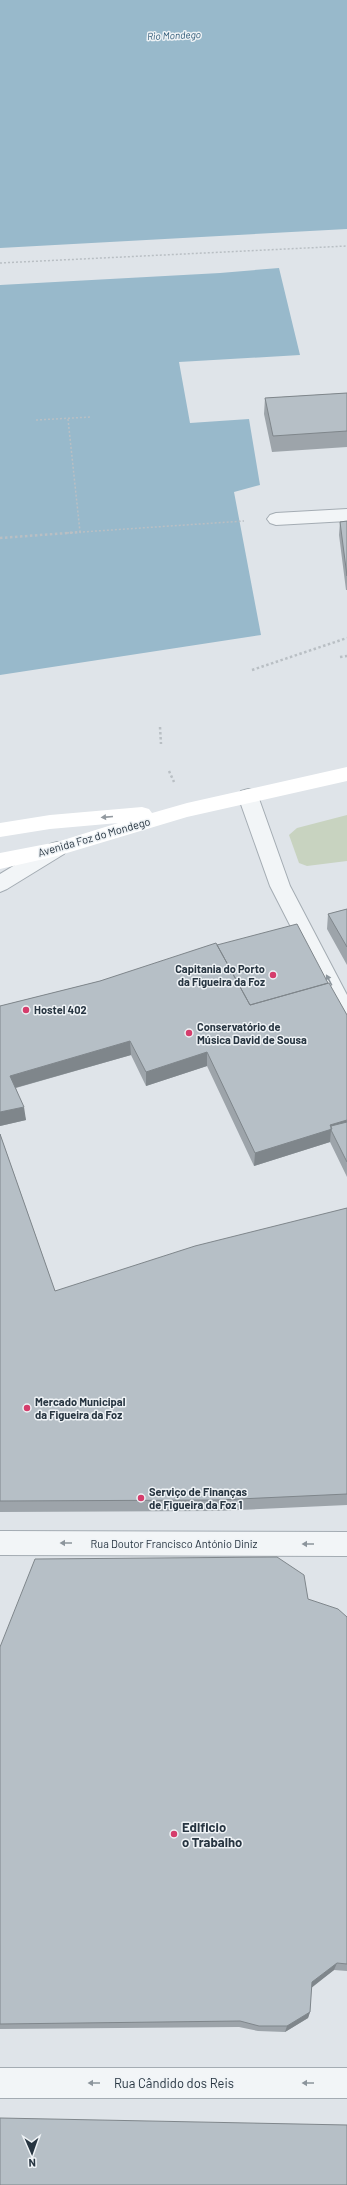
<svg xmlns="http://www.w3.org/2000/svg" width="347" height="2185" viewBox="0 0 347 2185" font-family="Barlow,sans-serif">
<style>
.green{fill:#c8d3c0}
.water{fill:#98b9cb}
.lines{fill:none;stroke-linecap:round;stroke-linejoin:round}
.service-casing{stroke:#a4acb3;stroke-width:2}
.minor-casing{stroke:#a4acb3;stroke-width:2}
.path-far1{stroke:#b9bfc4;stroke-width:1.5;stroke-dasharray:2 2;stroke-linecap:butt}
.path{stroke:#b9bfc4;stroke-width:2.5;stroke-dasharray:2.5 2.5;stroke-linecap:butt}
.service{fill:#f2f5f7;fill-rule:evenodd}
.minor{fill:#f2f5f7;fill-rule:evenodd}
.secondary{fill:#fff;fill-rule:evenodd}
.wall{fill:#9da4aa}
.shaded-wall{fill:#7f868b}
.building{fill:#b6bfc6;stroke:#7f868b}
.oneway{fill:#939aa0}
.oneway2{fill:#8c959c}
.poi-dot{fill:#d53d6c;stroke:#eff3f6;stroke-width:1.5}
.labels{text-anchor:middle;stroke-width:3;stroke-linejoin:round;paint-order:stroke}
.far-water-label{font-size:10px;font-style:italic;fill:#2f5a77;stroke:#eff3f6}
.street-label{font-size:11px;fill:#273541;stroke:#eff3f6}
.poi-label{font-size:11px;font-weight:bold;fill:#273541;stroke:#eff3f6;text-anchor:start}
.near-poi-label{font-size:13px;font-weight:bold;fill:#273541;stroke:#eff3f6;text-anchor:start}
.near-street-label{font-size:13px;fill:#273541;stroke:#eff3f6}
</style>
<rect width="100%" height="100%" fill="#dfe4e9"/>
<path class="green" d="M347 815V861L307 866 299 863 289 835 297 828Z"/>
<path class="water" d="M0 0H347V229L0 248Z
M279 268 300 355 179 362 190 423 249 419 260 485 234 492 261 635 0 675V285L220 273Z"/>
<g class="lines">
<g class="service-casing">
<path id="service" d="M347 509V521L276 525 270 523 267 519 270 515 276 513Z
M57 842 64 844 67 849 64 854 7 889 0 892V874L50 844Z"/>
</g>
<g class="minor-casing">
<path id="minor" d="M248 789 255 791 258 796 290 886 347 995V1024L339 1021 270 886 238 796 241 791Z
M0 1531 347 1532V1556L0 1555Z
M0 2068H347V2098H0Z"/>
</g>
<path class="path-far1" d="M0 263 347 246
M68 419 80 532
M36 420 91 417
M67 533 244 521"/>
<path class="path" d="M0 538 81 532
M340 657 347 656
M252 670 347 638
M160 727 161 744
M169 771 174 782"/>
<use href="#service" class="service"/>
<use href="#minor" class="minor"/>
<path class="secondary" d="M347 767V781L187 817 57 856 0 869V853L57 842 118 823 50 829 0 837V823L50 815 142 807 149 809 152 813 187 803Z"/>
</g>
<path class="wall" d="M347 393V447L272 452 264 414 265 398Z
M347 521V590H346L339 535 340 522Z
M347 909V965L327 929 328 914Z
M217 945 328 983 347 1015V1177L330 1142 254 1166 207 1066 146 1086 131 1055 16 1088 26 1120 0 1126V1006L100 981Z
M0 1134 55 1291 347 1208V1505L217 1511 0 1512Z
M308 1599 347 1617V1971L334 1970 311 1987 310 2012 308 2018 285 2032 258 2031 239 2027 0 2029V1647Z"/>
<path class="shaded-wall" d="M130 1041 131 1055 11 1089 10 1076Z
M207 1052V1066L146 1086V1072Z
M24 1107 26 1120 0 1126V1112Z
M347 1120V1133L331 1130 330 1142 254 1166 255 1153 330 1125Z
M337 1963 334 1970 310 1989 312 1982Z
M310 2012 308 2018 285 2032 287 2026Z"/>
<path class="building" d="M347 393V431L273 436 265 398Z
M347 521V576L340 522Z
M347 909V947L328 914Z
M297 924 328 983 250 1005 217 945Z
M216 943 250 1005 329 983 347 1015V1120L330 1125 332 1129 255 1153 207 1052 146 1072 130 1041 10 1076 24 1107 0 1112V1006L100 981Z
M347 1122V1162L331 1130V1126Z
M0 1134 55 1291 195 1246 347 1208V1494L218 1500 0 1501Z
M277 1557 304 1575 308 1599 338 1609 347 1617V1964L337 1963 312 1982 310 2012 287 2026H259L240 2021 0 2024V1647L35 1559Z
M0 2118 347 2125V2185H0Z"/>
<defs><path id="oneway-solid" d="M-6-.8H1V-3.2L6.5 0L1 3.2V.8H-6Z"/></defs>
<use class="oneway" href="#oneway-solid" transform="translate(107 817) rotate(175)"/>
<g class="oneway2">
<use href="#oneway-solid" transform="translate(329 980) rotate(-118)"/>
<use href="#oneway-solid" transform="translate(66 1543) rotate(-180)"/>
<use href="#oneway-solid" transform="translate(308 1544) rotate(-180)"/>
<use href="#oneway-solid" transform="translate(94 2083) rotate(-180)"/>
<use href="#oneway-solid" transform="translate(308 2083) rotate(-180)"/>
</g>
<g class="poi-dot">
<circle cx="273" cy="975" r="4"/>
<circle cx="26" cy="1010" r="4"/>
<circle cx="189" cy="1033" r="4"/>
<circle cx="27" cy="1408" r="4"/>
<circle cx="141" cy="1498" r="4"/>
<circle cx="174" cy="1834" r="4"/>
</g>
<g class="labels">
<g class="far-water-label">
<text transform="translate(174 35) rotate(-2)" y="4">Rio Mondego</text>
</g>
<g class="street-label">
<text transform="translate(94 837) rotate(-16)" y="4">Avenida Foz do Mondego</text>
<text x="174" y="1548">Rua Doutor Francisco António Diniz</text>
</g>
<g class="poi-label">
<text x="265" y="973" text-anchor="end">Capitania do Porto<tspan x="265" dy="13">da Figueira da Foz</tspan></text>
<text x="34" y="1014">Hostel 402</text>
<text x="197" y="1031">Conservatório de<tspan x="197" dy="13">Música David de Sousa</tspan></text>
<text x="35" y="1406">Mercado Municipal<tspan x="35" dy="13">da Figueira da Foz</tspan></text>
<text x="149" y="1496">Serviço de Finanças<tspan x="149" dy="13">de Figueira da Foz 1</tspan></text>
</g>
<g class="near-poi-label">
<text x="182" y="1832">Edificio<tspan x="182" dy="15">o Trabalho</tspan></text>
</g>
<g class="near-street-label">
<text x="174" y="2088">Rua Cândido dos Reis</text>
</g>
</g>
<g transform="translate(32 2153) rotate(178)" stroke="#eff3f6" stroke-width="3" paint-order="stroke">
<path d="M0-3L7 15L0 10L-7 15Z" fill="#273541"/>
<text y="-6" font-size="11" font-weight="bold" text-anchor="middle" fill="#273541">N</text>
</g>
</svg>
